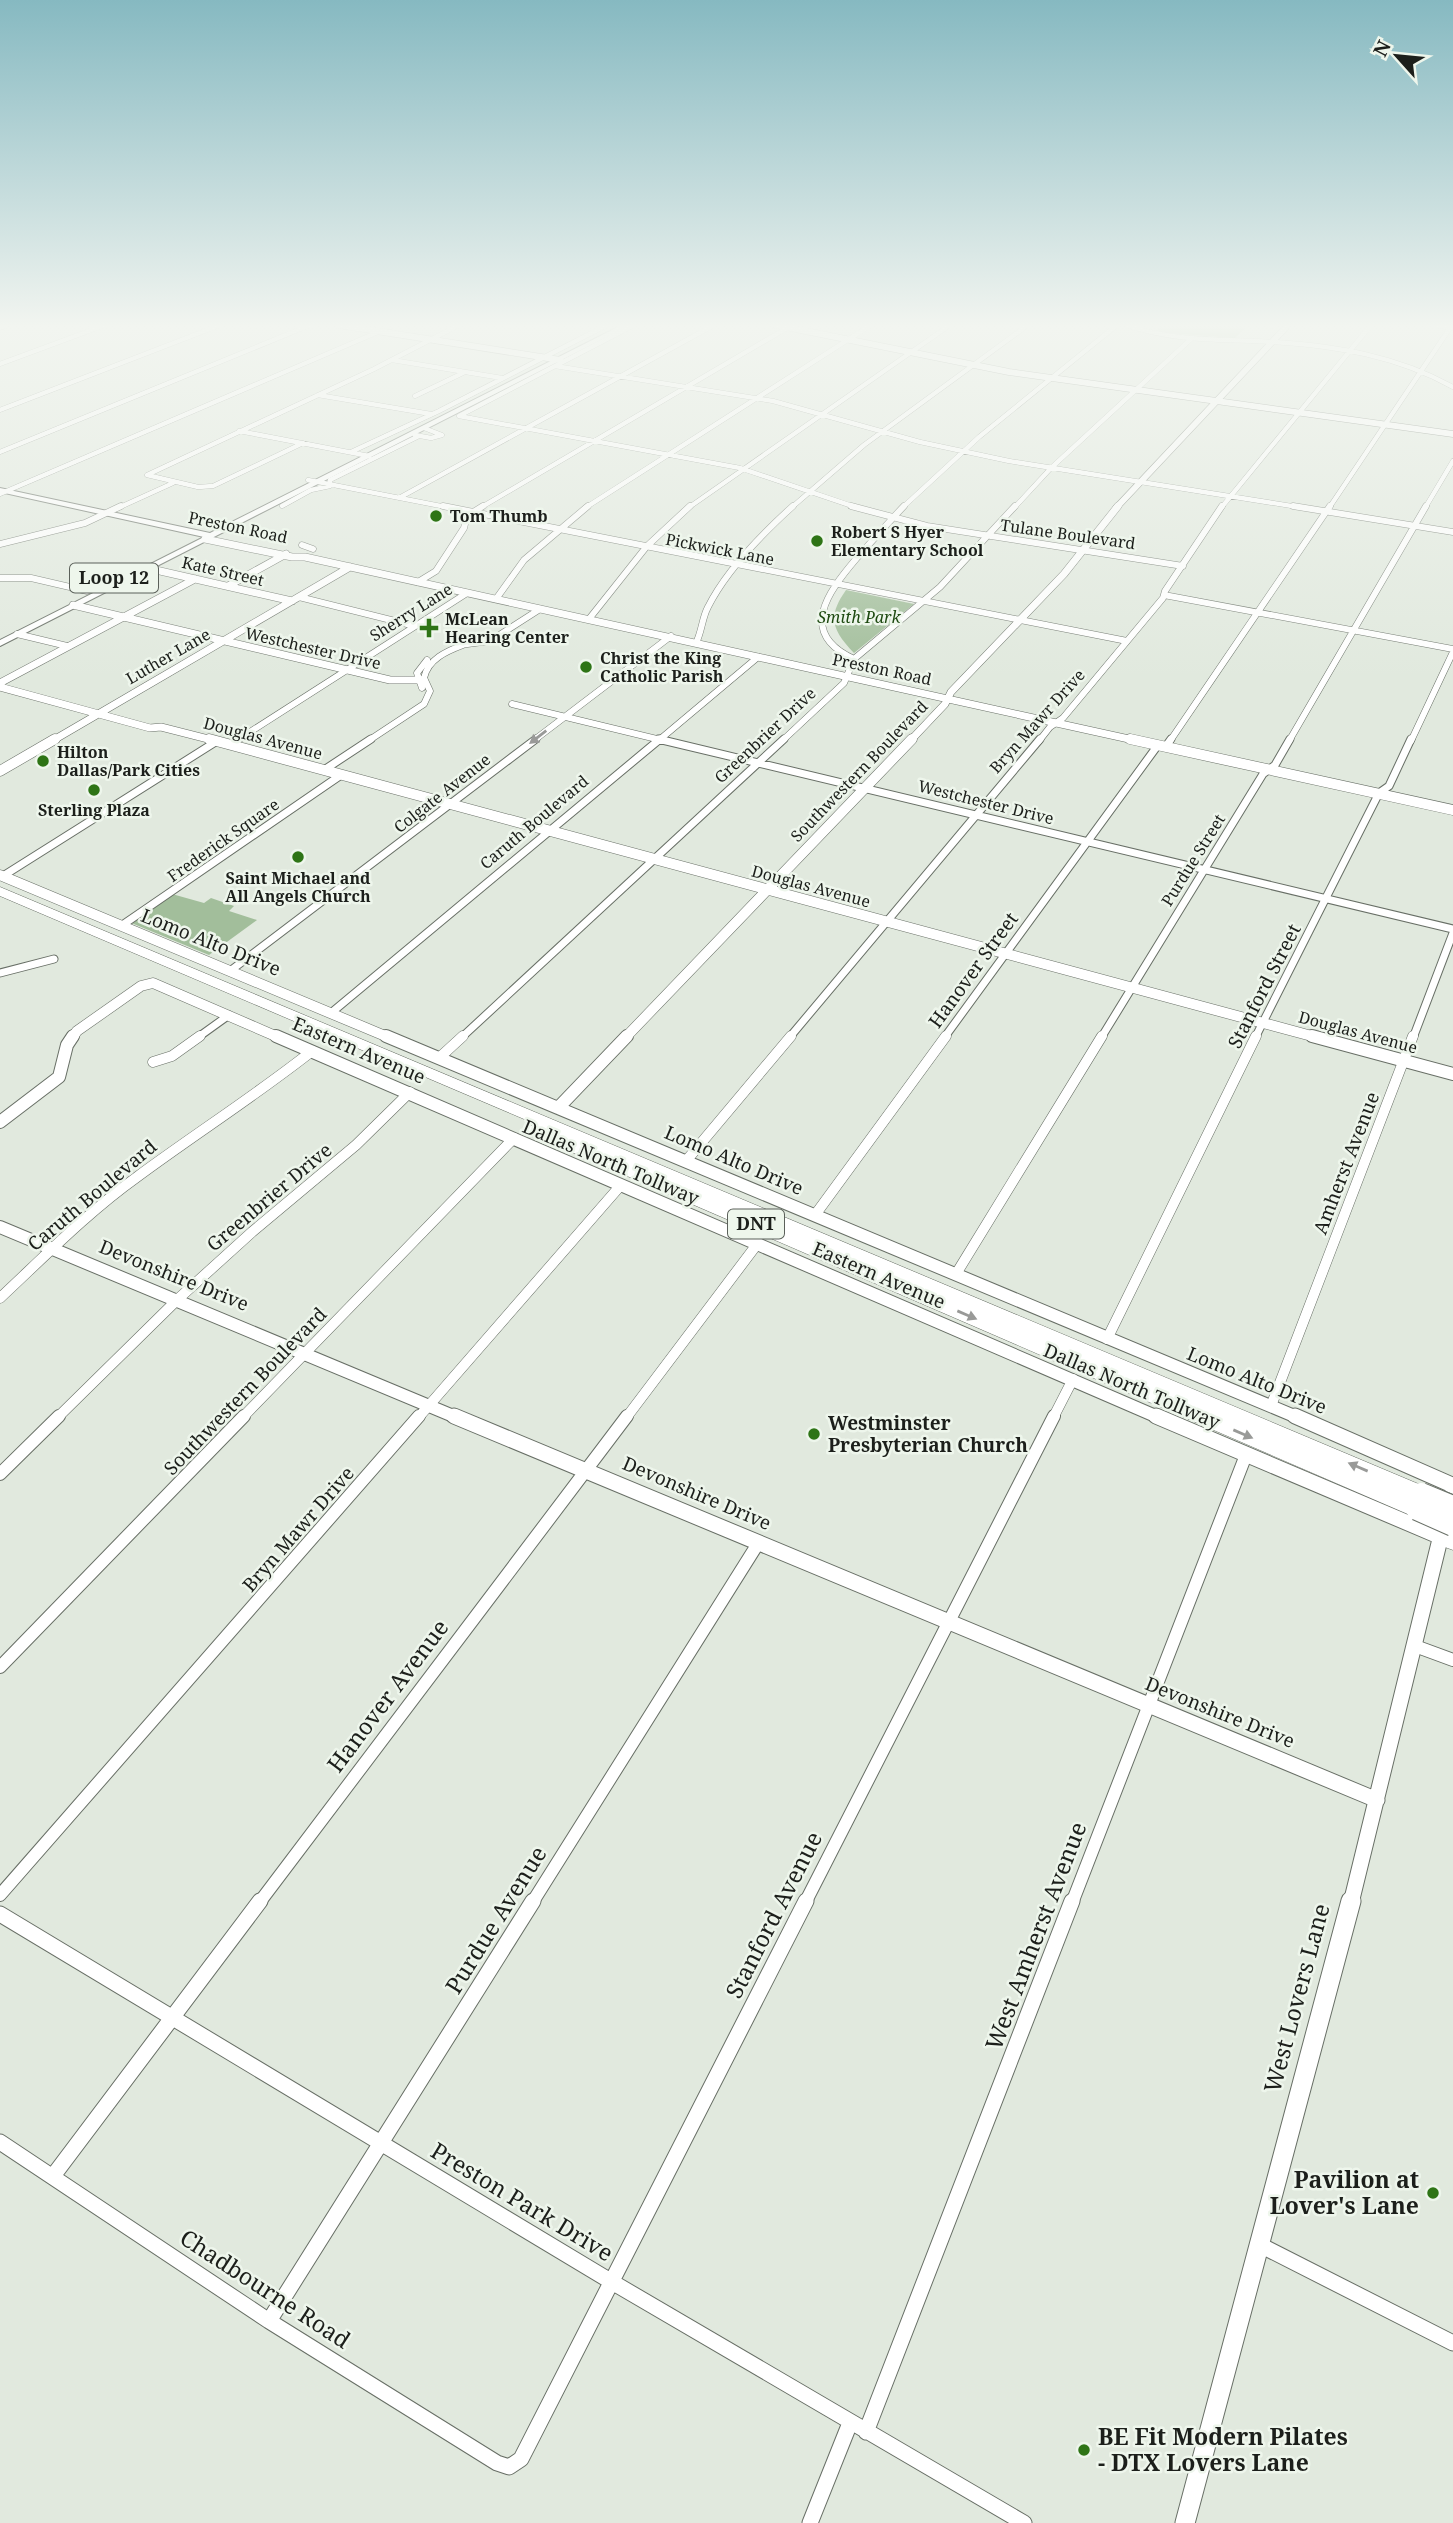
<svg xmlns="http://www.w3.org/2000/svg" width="1453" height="2523" viewBox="0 0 1453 2523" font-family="'Noto Serif',serif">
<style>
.green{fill:#a2be9b}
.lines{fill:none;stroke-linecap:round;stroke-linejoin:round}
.street-far5-casing{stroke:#686f66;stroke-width:5}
.street-far4-casing{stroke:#686f66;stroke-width:7}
.street-far3-casing{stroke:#686f66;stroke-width:9}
.street-far2-casing{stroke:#686f66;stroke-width:11}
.street-far1-casing{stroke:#686f66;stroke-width:14}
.street-casing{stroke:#686f66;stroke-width:17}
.secondary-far5-casing{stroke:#686f66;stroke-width:7}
.secondary-far4-casing{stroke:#686f66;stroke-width:8}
.secondary-far3-casing{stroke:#686f66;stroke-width:11}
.secondary-far2-casing{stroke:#686f66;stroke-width:14}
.secondary-far1-casing{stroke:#686f66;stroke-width:17}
.secondary-casing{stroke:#686f66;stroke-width:21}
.primary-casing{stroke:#686f66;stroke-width:2}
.highway-casing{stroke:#686f66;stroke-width:1}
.street-far5{stroke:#fff;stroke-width:4.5}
.street-far4{stroke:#fff;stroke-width:6}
.street-far3{stroke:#fff;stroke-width:7}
.street-far2{stroke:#fff;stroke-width:10}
.street-far1{stroke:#fff;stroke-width:12}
.street{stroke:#fff;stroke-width:15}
.secondary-far5{stroke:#fff;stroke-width:6}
.secondary-far4{stroke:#fff;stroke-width:7}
.secondary-far3{stroke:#fff;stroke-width:10}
.secondary-far2{stroke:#fff;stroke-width:12}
.secondary-far1{stroke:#fff;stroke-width:15}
.secondary{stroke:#fff;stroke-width:19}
.primary{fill:#fff;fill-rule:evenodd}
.highway{fill:#fff;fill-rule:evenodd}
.highway-bridge-casing{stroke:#686f66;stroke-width:24;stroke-linecap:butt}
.highway-bridge{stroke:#fff;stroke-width:22}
.oneway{fill:#999a98}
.poi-dot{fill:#2e7416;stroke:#eef6ec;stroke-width:2.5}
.labels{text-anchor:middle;stroke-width:5;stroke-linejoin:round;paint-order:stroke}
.far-poi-label{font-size:16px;font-weight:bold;fill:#1c1f1b;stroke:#eef6ec;text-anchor:start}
.far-street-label{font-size:16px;fill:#1c1f1b;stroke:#eef6ec}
.far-park-label{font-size:16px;font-style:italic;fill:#1e4a11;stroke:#eef6ec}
.shield{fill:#eef6ec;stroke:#5b605a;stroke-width:2}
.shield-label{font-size:18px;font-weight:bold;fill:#1c1f1b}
.street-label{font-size:19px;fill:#1c1f1b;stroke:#eef6ec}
.poi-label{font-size:19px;font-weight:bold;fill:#1c1f1b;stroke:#eef6ec;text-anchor:start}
.near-street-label{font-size:23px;fill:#1c1f1b;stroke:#eef6ec}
.near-poi-label{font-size:23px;font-weight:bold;fill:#1c1f1b;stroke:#eef6ec;text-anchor:end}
</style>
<rect width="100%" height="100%" fill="#e1e9de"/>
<path class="green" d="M1163 325H1248L1235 338 1155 332Z
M846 590 914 604 854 653C832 630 827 617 846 590Z
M172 894 204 903 211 898 234 906 229 911 257 920 209 955 129 922Z"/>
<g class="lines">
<g class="street-far5-casing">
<path id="street-far5" d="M1126 325C1174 342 1224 339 1274 342 1337 346 1397 356 1453 387
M392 360 502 378
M0 364 105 325
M555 366 773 401 920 442 1009 461 1304 508
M318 395 431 414
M415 396 465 372
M0 410 220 325
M459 416 740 468 858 508
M459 416 634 325
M239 431 369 456
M415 435 431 438 442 435 424 428
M303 443 213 486 198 487 147 475 374 369 459 325
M0 452 310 325
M351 452 439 411 607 325
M308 480 451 508
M0 494 378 332
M399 498 714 325
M282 506 311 490 330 486V480L419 436
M118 508 173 483
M480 508 792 325
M585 508 871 325
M688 508 950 325
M791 508 864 445 1028 325
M902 508 979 437 1117 325
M1014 508 1051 468 1191 339
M1221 508 1371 325
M1329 508 1452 325
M1425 508 1453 461"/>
</g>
<g class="street-far4-casing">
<path id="street-far4" d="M443 506 1127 641
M851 506 927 526 1183 566
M1293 506 1453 532
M0 544 85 523 121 506
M302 545 313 549
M0 578H31L87 591
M418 582 436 571 464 528 467 516 483 506
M1164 595 1453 649
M299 597 415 626
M496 599 524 560 588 506
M589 619 647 546 690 506
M17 634 67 646
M696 643C702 631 702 618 708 607 727 569 762 534 793 506
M460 645 490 641 540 609
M854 659C797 633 828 592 856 559 872 541 887 524 904 506
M422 688 417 673 427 660
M512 704 665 741
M236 741 467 593
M368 741 424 704 430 691 424 678C428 659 447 651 463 645
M533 741 671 636
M658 741 758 657
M782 741 844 683 854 659 940 587 1015 506
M1039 741 1050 727 1063 718 1163 598 1165 591 1222 506
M1170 741 1330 506
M1289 741 1426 506
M1411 741 1453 652"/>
</g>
<g class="street-far3-casing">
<path id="street-far3" d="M658 739 1453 929
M229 745 239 739
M1166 746 1171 739
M324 770 371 739
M3 876 217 741
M121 926 341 775
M230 971 536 739
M0 973 54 959
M331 1013 660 739
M197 1038 229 1015
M461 1038 784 739
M789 1038 1040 739
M944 1038 1158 745
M1101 1038 1263 774 1275 765 1290 739
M1255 1038 1379 793 1389 786 1411 739
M1413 1038 1453 933"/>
</g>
<g class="street-far2-casing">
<path id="street-far2" d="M439 1058 463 1036
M153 1062 172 1056 200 1036
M686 1161 791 1036
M815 1215 946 1036
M956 1274 1102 1036
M0 1298C44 1257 88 1212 137 1177 195 1134 255 1096 312 1051
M1107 1339 1256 1036
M1271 1406 1413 1036
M57 1418 178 1299 252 1232 356 1145 410 1092
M242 1418 514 1138
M418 1418 621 1185
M626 1418 758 1243
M1053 1418 1073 1379"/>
</g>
<g class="street-far1-casing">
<path id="street-far1" d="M0 1474 59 1416
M1415 1646 1453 1660
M0 1667 244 1416
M0 1895 419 1416
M259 1903 627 1416
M532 1903 759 1542
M805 1903 1054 1416
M1072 1903 1246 1455"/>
</g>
<g class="street-casing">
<path id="street" d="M0 1914 612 2282 1024 2523
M0 2142 269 2321 497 2463 509 2467 521 2459 806 1901
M53 2176 260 1901
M1258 2244 1453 2343
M269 2321 533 1901
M866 2432 1072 1901
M810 2523 850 2423"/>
</g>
<g class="secondary-far5-casing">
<path id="secondary-far5" d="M339 325 560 360
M776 325 1009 372 1453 434
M1439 325 1453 327
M0 327 5 325
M1116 508 1288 325"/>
</g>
<g class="secondary-far4-casing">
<path id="secondary-far4" d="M205 539 292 557H305L1138 741
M147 568 292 601
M228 586 286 554
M73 605 390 680H424
M0 683 195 579
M0 687 150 728 161 727 216 741
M52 741 350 567
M910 741 945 704 951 692 1064 574 1118 506"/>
</g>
<g class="secondary-far3-casing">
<path id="secondary-far3" d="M209 739 1319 1038
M1130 739 1453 810
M0 771 55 739
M0 875 390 1038
M72 1038 77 1031 141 986 153 983 280 1038
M625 1038 912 739"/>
</g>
<g class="secondary-far2-casing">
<path id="secondary-far2" d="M276 1036 1160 1418
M386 1036 1299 1418
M1312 1036 1453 1074
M558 1108 627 1036
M0 1122 59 1077 67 1045 73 1036
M0 1227 458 1418"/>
</g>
<g class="secondary-far1-casing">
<path id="secondary-far1" d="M454 1416 1377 1800
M1156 1416 1441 1537
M1295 1416 1452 1485
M1351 1903 1442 1531"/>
</g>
<g class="secondary-casing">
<path id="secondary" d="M1185 2523 1351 1901"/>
</g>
<g class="primary-casing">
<path id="primary" d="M622 325H630L0 646V640L204 537 0 492V488L210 533Z"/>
</g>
<g class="highway-casing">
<path id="highway" d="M0 887 1428 1488 1431 1494 1428 1500 1419 1501 1427 1509 1424 1515 1417 1517 1410 1515 530 1134 528 1130 530 1126 538 1125 0 896Z
M1453 1478V1494L1446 1491 1442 1485 1445 1480Z
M1441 1529 1453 1533V1550L1434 1543 1431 1537 1434 1531Z"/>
</g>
<use href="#street-far5" class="street-far5"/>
<use href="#street-far4" class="street-far4"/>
<use href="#street-far3" class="street-far3"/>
<use href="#street-far2" class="street-far2"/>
<use href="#street-far1" class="street-far1"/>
<use href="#street" class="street"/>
<use href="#secondary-far5" class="secondary-far5"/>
<use href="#secondary-far4" class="secondary-far4"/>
<use href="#secondary-far3" class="secondary-far3"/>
<use href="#secondary-far2" class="secondary-far2"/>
<use href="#secondary-far1" class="secondary-far1"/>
<use href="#secondary" class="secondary"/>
<use href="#primary" class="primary"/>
<use href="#highway" class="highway"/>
<g class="highway-bridge-casing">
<path id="highway-bridge" d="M1421 1494 1453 1507
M1417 1509 1453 1525"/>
</g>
<use href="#highway-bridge" class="highway-bridge"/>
</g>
<defs><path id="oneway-solid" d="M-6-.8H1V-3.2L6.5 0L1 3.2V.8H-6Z" transform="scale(1.75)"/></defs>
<g class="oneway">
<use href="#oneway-solid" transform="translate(538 737) rotate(142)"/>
<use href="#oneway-solid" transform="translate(967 1315) rotate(23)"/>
<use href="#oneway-solid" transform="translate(1243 1434) rotate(23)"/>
<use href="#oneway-solid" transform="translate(1358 1467) rotate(-157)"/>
</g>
<linearGradient id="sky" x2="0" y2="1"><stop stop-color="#86b9c1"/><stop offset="0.48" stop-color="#f2f5f0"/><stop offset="1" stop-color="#f2f5f0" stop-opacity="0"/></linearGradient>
<rect width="1453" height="679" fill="url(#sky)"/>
<g class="poi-dot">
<circle cx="436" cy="516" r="7"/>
<circle cx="817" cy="541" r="7"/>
<path d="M425.5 617.5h7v7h7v7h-7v7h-7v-7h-7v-7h7z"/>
<circle cx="586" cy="667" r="7"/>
<circle cx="43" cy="761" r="7"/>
<circle cx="94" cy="790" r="7"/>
<circle cx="298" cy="857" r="7"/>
<circle cx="814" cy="1434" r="7"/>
<circle cx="1433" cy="2193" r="7"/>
<circle cx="1084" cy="2450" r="7"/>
</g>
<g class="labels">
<g class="far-poi-label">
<text x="450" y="522">Tom Thumb</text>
<text x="831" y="538">Robert S Hyer<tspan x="831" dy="18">Elementary School</tspan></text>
<text x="445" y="625">McLean<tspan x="445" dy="18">Hearing Center</tspan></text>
<text x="600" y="664">Christ the King<tspan x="600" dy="18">Catholic Parish</tspan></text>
<text x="57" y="758">Hilton<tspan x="57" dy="18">Dallas/Park Cities</tspan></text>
<text x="94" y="816" text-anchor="middle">Sterling Plaza</text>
<text x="298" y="884" text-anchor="middle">Saint Michael and<tspan x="298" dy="18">All Angels Church</tspan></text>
</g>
<g class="far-street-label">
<text transform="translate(238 527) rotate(12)" y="6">Preston Road</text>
<text transform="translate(1068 534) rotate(8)" y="6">Tulane Boulevard</text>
<text transform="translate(720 549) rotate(11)" y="6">Pickwick Lane</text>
<text transform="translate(223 571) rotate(13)" y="6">Kate Street</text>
<text transform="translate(411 612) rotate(-32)" y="6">Sherry Lane</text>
<text transform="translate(313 648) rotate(13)" y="6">Westchester Drive</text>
<text transform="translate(168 656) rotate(-30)" y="6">Luther Lane</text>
<text transform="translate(882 669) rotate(12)" y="6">Preston Road</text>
<text transform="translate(1037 721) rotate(-48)" y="6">Bryn Mawr Drive</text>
<text transform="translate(765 735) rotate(-43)" y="6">Greenbrier Drive</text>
<text transform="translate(263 738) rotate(15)" y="6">Douglas Avenue</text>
<text transform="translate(859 771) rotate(-46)" y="6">Southwestern Boulevard</text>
<text transform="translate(442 793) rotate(-38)" y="6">Colgate Avenue</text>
<text transform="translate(986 802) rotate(14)" y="6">Westchester Drive</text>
<text transform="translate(534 822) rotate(-40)" y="6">Caruth Boulevard</text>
<text transform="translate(223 840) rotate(-35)" y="6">Frederick Square</text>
<text transform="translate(1193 860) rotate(-58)" y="6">Purdue Street</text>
<text transform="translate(811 886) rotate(15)" y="6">Douglas Avenue</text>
<text transform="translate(1358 1032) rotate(15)" y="6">Douglas Avenue</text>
</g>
<g class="far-park-label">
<text x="859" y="623">Smith Park</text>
</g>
<g class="shield">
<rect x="70" y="563.5" width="88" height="29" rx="5"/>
<rect x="728" y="1209.5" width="56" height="29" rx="5"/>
</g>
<g class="shield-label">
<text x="114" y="584">Loop 12</text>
<text x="756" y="1230">DNT</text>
</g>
<g class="street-label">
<text transform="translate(211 942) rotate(22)" y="7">Lomo Alto Drive</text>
<text transform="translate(973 970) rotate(-54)" y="7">Hanover Street</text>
<text transform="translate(1264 986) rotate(-63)" y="7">Stanford Street</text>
<text transform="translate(359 1050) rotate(23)" y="7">Eastern Avenue</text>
<text transform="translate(734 1160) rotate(23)" y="7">Lomo Alto Drive</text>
<text transform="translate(611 1162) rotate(23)" y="7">Dallas North Tollway</text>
<text transform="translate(1346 1163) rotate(-69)" y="7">Amherst Avenue</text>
<text transform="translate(92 1195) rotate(-40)" y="7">Caruth Boulevard</text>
<text transform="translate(269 1197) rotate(-40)" y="7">Greenbrier Drive</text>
<text transform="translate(174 1275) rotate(22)" y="7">Devonshire Drive</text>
<text transform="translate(879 1275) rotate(23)" y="7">Eastern Avenue</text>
<text transform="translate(1257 1380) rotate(22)" y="7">Lomo Alto Drive</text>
<text transform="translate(1132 1386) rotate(23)" y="7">Dallas North Tollway</text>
<text transform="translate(245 1391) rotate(-46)" y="7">Southwestern Boulevard</text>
<text transform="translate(697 1493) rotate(23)" y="7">Devonshire Drive</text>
<text transform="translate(298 1529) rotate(-49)" y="7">Bryn Mawr Drive</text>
<text transform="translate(1220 1712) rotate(22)" y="7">Devonshire Drive</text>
</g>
<g class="poi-label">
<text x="828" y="1430">Westminster<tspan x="828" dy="22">Presbyterian Church</tspan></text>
</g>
<g class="near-street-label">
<text transform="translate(388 1696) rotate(-53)" y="8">Hanover Avenue</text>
<text transform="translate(774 1915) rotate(-63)" y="8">Stanford Avenue</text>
<text transform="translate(496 1920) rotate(-58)" y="8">Purdue Avenue</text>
<text transform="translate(1036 1936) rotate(-69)" y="8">West Amherst Avenue</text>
<text transform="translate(1297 1998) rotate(-75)" y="8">West Lovers Lane</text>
<text transform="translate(522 2202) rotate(31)" y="8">Preston Park Drive</text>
<text transform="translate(265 2289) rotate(33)" y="8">Chadbourne Road</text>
</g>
<g class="near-poi-label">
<text x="1419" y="2188">Pavilion at<tspan x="1419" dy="26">Lover's Lane</tspan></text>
<text x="1098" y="2445" text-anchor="start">BE Fit Modern Pilates<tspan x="1098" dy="26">- DTX Lovers Lane</tspan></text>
</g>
</g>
<g transform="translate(1397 56) rotate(297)" stroke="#eef6ec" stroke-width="5" paint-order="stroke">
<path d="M0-5L12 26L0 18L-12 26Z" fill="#1c1f1b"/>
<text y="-10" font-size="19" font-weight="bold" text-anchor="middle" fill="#1c1f1b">N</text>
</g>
</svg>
